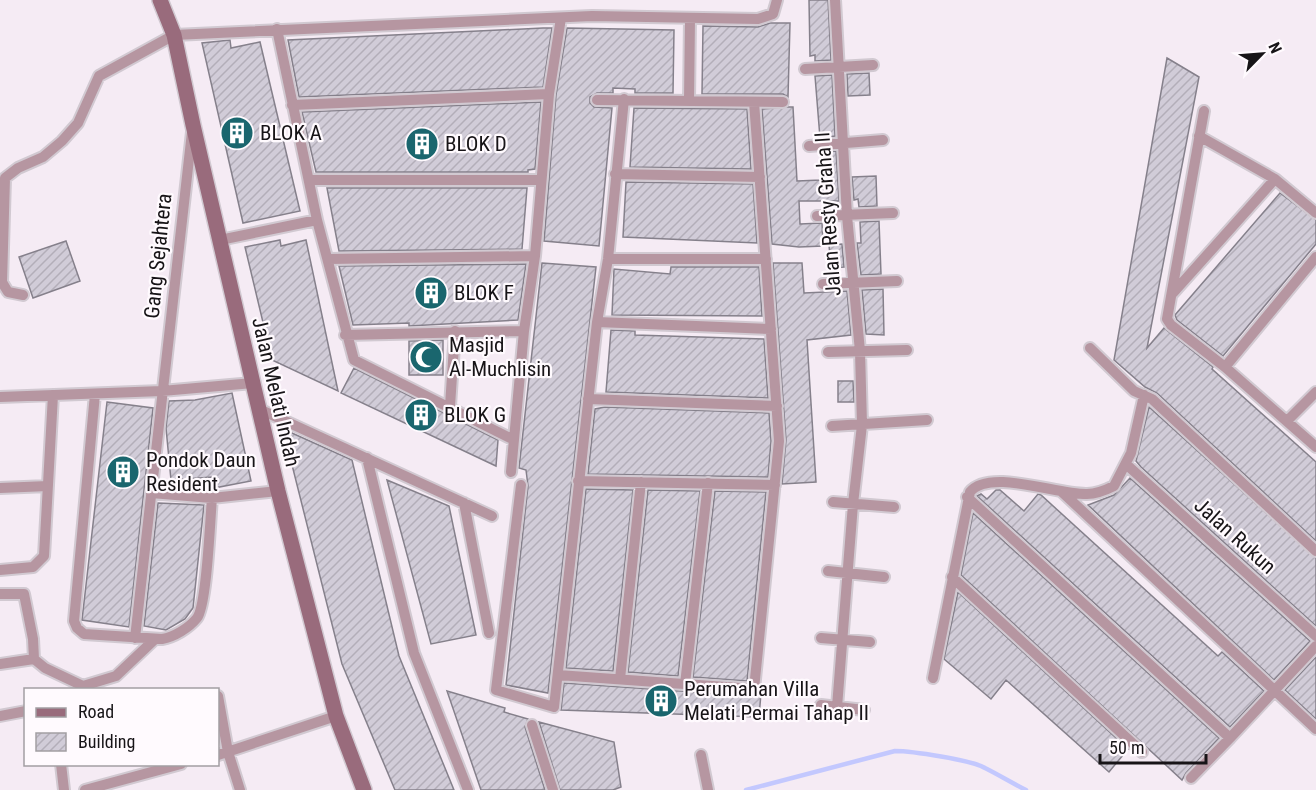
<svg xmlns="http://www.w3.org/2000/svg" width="1316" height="790" viewBox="0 0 1316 790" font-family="'Roboto Condensed',sans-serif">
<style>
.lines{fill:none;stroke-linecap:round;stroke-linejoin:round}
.stream{stroke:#c3c8fe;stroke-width:4.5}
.building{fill:url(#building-hatch);stroke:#85808b;stroke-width:1.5}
.street-casing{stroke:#d1c9d1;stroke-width:14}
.secondary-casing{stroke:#d1c9d1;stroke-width:18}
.street{stroke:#b696a1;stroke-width:10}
.secondary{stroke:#996b7c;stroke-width:15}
.labels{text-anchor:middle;stroke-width:4.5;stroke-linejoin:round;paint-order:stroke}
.poi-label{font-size:21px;fill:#171417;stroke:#fffafe;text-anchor:start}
.street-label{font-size:21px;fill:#171417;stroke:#fffafe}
</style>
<defs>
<pattern id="building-hatch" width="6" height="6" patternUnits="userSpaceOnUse" patternTransform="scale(1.5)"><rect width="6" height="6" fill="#d1ccd8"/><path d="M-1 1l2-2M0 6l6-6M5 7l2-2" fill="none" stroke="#b3aeb9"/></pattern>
</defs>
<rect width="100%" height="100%" fill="#f5ebf4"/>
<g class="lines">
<path class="stream" d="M746 790 895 751C911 751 972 760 985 768 999 775 1012 783 1026 790"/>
</g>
<path class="building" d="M809 0H828L831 60 815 61V55L810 56Z
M770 23H790L788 97 783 94H702L703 26 758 27Z
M543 28H552L543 87 299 97 288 40Z
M567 28 674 30 673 93H635V89L613 88V93H597L590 97V103L594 107 612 108 599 246 544 241 556 95Z
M230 40 231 48 260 42 300 211 243 223 202 43Z
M1167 58 1199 77 1147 348 1164 328 1213 367 1212 369 1316 462V541L1157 393 1145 387 1114 360Z
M869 73 870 95 848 96 847 74Z
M832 75 835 136 820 138 815 76Z
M541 102 535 169 528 170V172H316L302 112Z
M788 107H793L797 181 821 180V153L836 151 839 201H799L800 224 822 223 823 246 799 247 772 244 762 109Z
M634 108 747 109 751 169 630 167Z
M876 176 877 206 859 207 858 199 854 200 852 177Z
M626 182 753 184 757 243 623 237Z
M327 188H527L522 249 339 251Z
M1280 193 1316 220V244L1223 356 1177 320 1175 315Z
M879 221 881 274 861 275 857 243H861L860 222Z
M280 240 281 246 306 240 338 391 272 360 245 247Z
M66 241 80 281 33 298 19 257Z
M842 244 844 267 831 268 829 245Z
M542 263 596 267 548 693 506 685 528 486 526 470 519 468Z
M773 263H802L804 293 847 291 851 335 807 340 816 482 782 484 786 440Z
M526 264 518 320 409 326V323L353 325 339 266Z
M671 267H759L762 316 612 315 614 269 670 274Z
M883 289 884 335 866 334 862 290Z
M611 330 635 331V335L764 339 768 398 606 392Z
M443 340V375H409V341Z
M354 368 498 440 496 466 341 393Z
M838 381H853L854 402H838Z
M232 393 251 481 214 488 212 477 171 480 166 428 169 401 195 400Z
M107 402 153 408 129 627 82 620Z
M605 407 769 413 771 441 768 477 588 474 595 409Z
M1149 407 1316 558V626L1141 467 1136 461Z
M283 429 352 460 399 656 454 790H395L342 664Z
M1130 478 1310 641 1274 680 1088 505 1114 495Z
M387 480 449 506 476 635 431 644Z
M586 489 633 490 613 671 566 668Z
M648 490 700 491 678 676 628 672Z
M996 490H1000L1024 511 1038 494 1041 495 1218 656 1222 652 1264 691 1230 727 977 496 981 494 987 499Z
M715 491 766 492 747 681 693 677Z
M158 503 204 505 193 608 185 619 166 630 144 626Z
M973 513 1219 738 1186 773 1182 780 961 575Z
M958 592 1128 749 1109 772 1006 680 991 699 944 659Z
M1316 657V719L1285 690Z
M564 683 753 696 761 693 759 717 561 710Z
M447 691 505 708 504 712 528 719 525 727 545 790H481Z
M539 722 614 742 621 787 613 790H560Z"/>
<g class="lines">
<g class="street-casing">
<path id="street" d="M835 0 847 216 860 351 862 425 853 504 837 707
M277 29 317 220 354 360 514 440
M805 69 873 65
M597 100 783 102
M689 101 690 18
M292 105 549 94
M1204 111 1167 319 1171 325 1225 367 1316 447
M1199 136 1275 179 1316 213
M809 146 883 140
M615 174 760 177
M311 180H541
M817 216 893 213
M220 240 317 220
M329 259 535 256
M608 259H766
M823 284 897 281
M1173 293 1275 179
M23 295 8 292 2 282 5 178 18 168 43 157 62 141 78 123 99 76 174 35 592 16 758 19 773 14 777 0
M597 322 771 329
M345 335 524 331
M1090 348 1134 391 1152 399 1316 551
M828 352 907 350
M1225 367 1316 257
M95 394 74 621 77 628 84 634 162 639C174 637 189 628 197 618 207 605 210 519 212 498
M0 397 162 391 253 383
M588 399 777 406
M450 406 455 331
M259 409 492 516
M1287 421 1316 392
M832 426 927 420
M367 458 414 653 468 790
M1127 465 1316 636
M511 472 524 331 535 256 549 94 561 18
M578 481 775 485
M521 485 496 690 554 707 597 322 608 259 624 99
M0 488 48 486
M1062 492 1316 729
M151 493 212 498 278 491
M967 497 1230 738 1316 646
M833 502 894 507
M464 503 489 633
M0 570 33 567 44 556 53 395
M828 571 884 577
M952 577 1142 752
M0 594H24L33 639 34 659
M135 638 192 132
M821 638 870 642
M0 664 34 659 45 668 83 686 116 676 155 639
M558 675 754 689 779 441 754 102
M933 678 970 492C990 468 1058 495 1087 494 1096 494 1106 490 1114 486L1131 453 1144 395
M620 679 641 482
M685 684 708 483
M218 696 228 752 240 790
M821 705 864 710
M0 716 26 711
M532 725 553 790
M218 755 336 716
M701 755 708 790
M61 764 64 790
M1191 778 1230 738
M85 790 181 764"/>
</g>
<g class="secondary-casing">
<path id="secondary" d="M160 0 174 35 193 125 278 491 336 716 364 790"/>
</g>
<use href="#street" class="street"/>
<use href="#secondary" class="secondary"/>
</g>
<defs>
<g id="building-disc" transform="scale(1.725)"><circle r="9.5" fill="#1a666e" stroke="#fffafe"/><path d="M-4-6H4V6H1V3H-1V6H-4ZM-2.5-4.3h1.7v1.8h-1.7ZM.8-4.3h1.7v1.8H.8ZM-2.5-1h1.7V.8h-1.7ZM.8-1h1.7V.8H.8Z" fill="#fff"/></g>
<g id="mosque-disc" transform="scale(1.725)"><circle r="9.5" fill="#1a666e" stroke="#fffafe"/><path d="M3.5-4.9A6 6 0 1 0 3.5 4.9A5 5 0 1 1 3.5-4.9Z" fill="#fff"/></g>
</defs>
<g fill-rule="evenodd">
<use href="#building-disc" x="237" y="133"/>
<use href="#building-disc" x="422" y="144"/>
<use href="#building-disc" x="431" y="293"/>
<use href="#mosque-disc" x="426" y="357"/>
<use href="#building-disc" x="421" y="415"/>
<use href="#building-disc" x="123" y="472"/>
<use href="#building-disc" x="661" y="701"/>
</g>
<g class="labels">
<g class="poi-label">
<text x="260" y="140">BLOK A</text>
<text x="445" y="151">BLOK D</text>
<text x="454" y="300">BLOK F</text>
<text x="449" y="352">Masjid<tspan x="449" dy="24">Al-Muchlisin</tspan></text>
<text x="444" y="422">BLOK G</text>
<text x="146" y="467">Pondok Daun<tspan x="146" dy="24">Resident</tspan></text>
<text x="684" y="696">Perumahan Villa<tspan x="684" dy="24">Melati Permai Tahap II</tspan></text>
</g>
<g class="street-label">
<text transform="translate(828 214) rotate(-94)" y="7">Jalan Resty Graha II</text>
<text transform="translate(158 256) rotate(-84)" y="7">Gang Sejahtera</text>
<text transform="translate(276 392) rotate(77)" y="7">Jalan Melati Indah</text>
<text transform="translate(1235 536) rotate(42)" y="7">Jalan Rukun</text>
</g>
</g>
<rect x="24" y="688" width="195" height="78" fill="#fffafe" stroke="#a29ea2" stroke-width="1.5"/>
<rect x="36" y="708" width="30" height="9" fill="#996b7c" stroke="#a29ea2" stroke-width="1.5"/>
<text x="78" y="718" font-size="18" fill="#171417">Road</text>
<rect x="36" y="733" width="30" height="18" fill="url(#building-hatch)" stroke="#a29ea2" stroke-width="1.5"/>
<text x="78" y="748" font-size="18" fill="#171417">Building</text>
<g transform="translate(1262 54) rotate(65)" stroke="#fffafe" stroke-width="4.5" paint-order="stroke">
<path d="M0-4.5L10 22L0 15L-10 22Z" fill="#171417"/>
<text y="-9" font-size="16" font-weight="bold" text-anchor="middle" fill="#171417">N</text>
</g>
<path d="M1100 754v9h106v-9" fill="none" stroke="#171417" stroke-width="3"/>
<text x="1109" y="754" font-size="18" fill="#171417" stroke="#fffafe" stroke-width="4.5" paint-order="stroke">50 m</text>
</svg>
